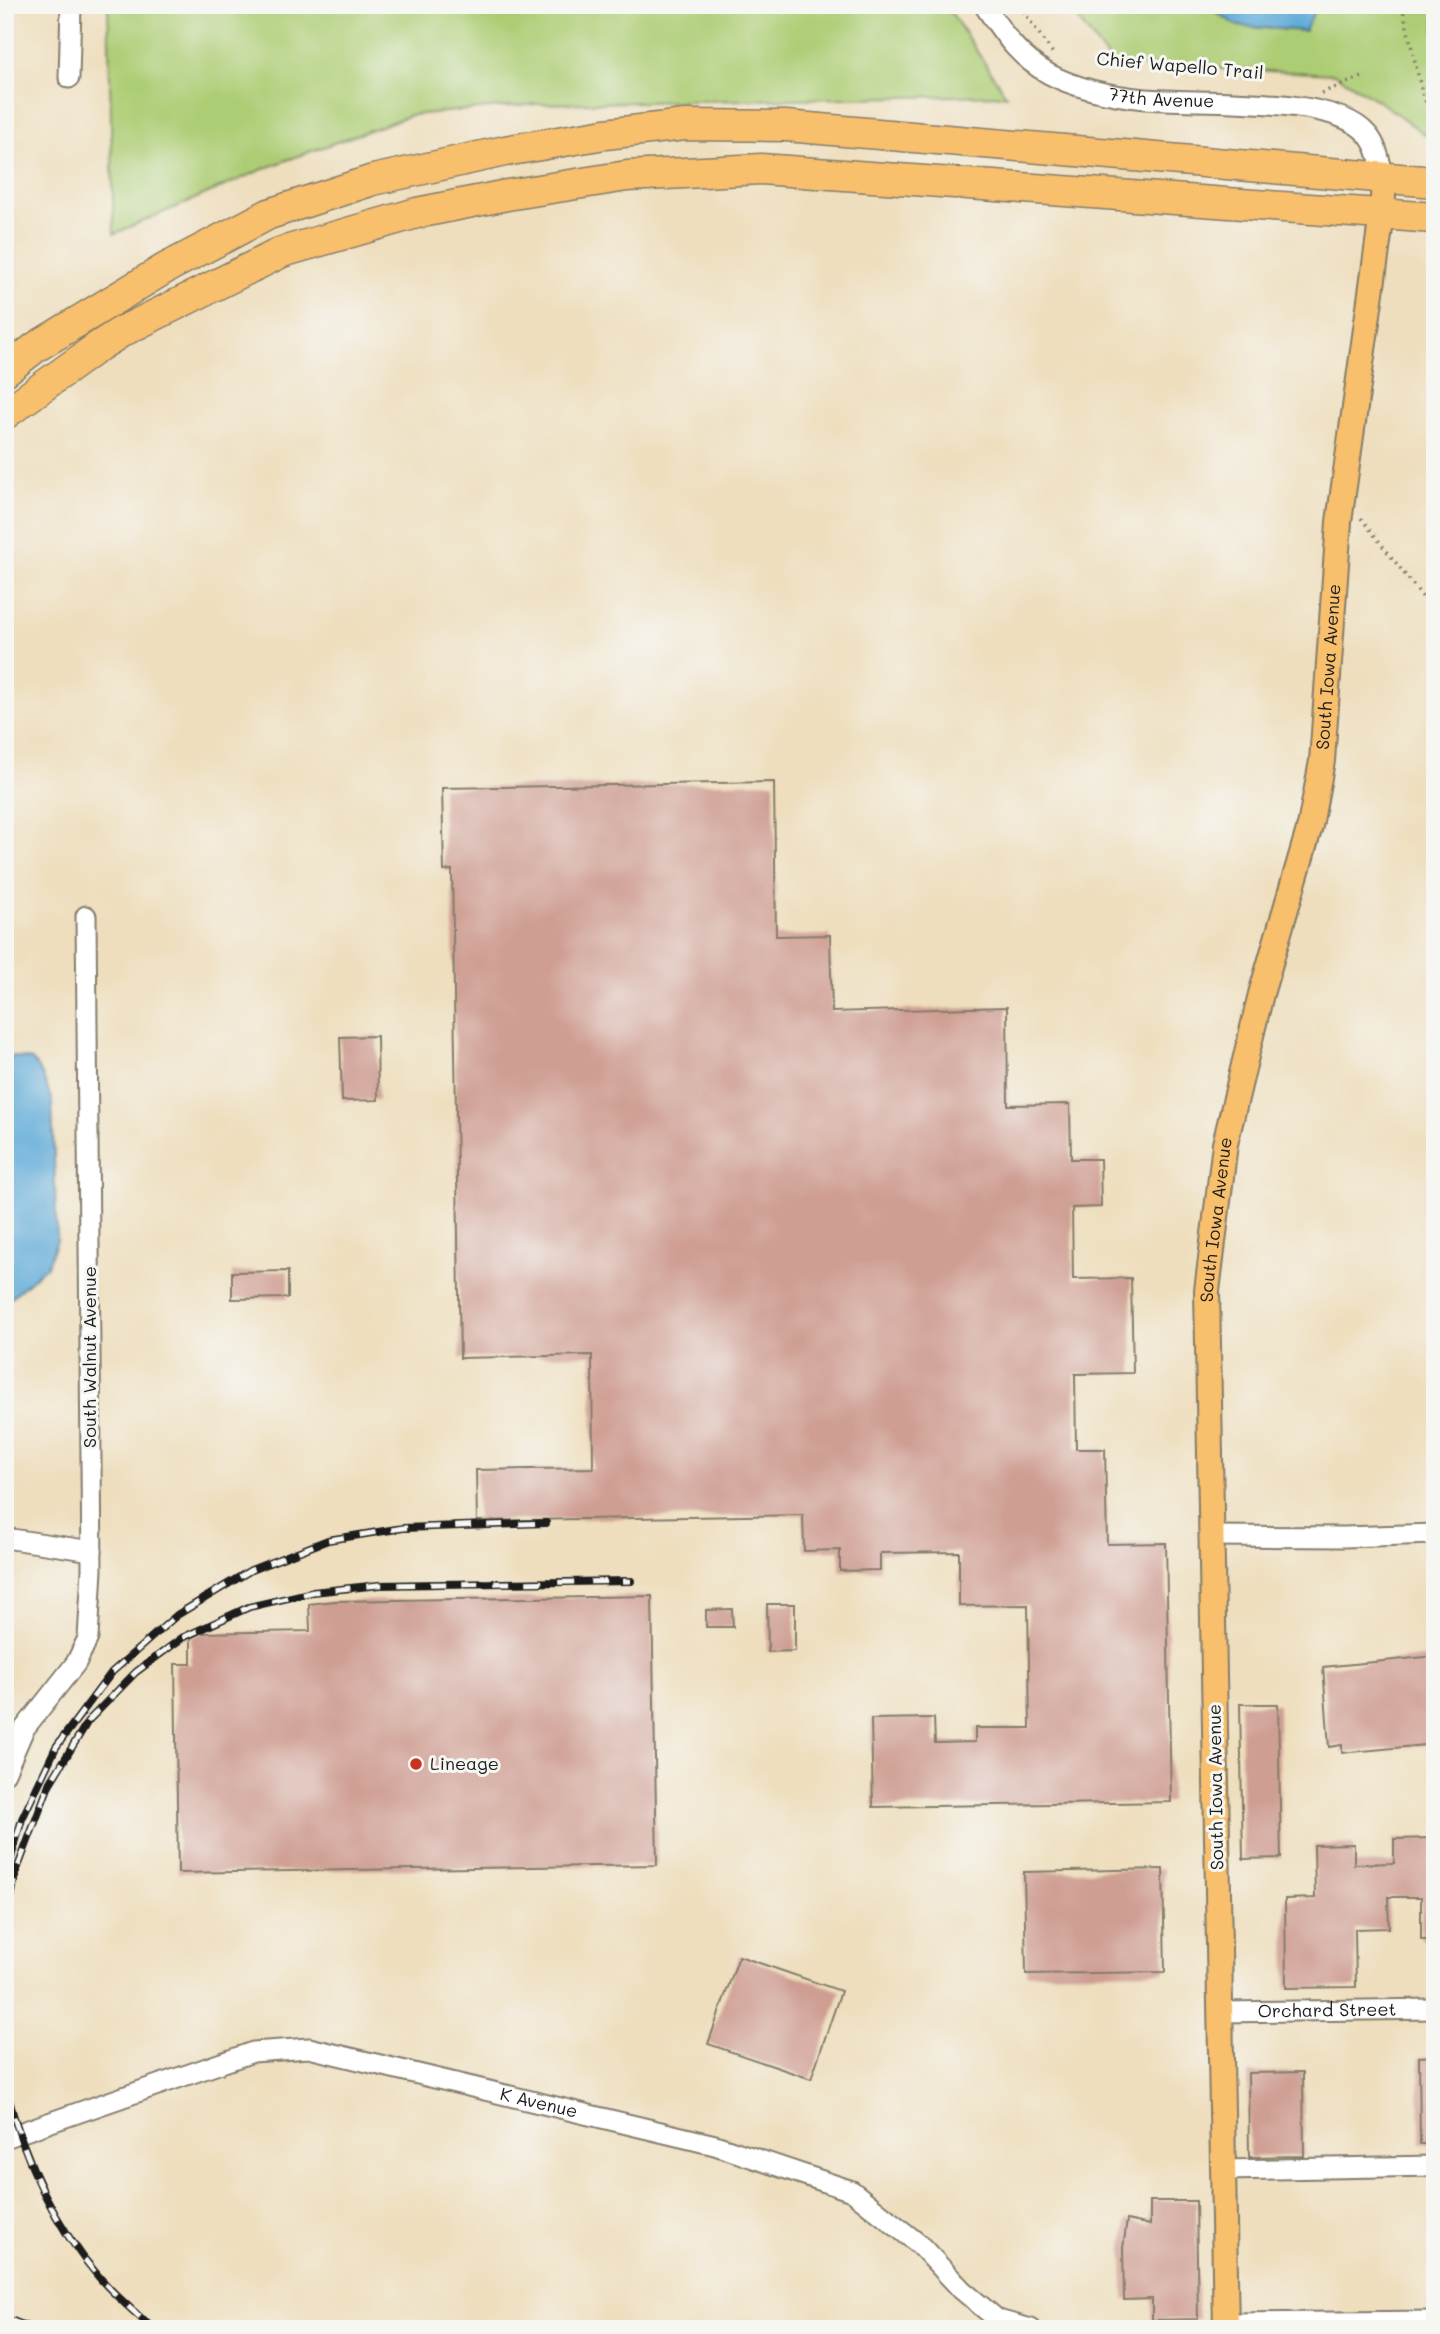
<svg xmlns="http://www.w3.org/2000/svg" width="1440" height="2334" viewBox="0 0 1440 2334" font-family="Mali,sans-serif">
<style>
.green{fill:#adcd75;stroke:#647448;stroke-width:2}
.water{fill:#60abd8;stroke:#3e647a;stroke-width:2}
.building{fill:#cf9e93}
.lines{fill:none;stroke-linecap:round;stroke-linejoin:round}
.minor-casing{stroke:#857d6c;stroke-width:23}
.major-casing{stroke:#857d6c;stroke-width:28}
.highway-casing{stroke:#857d6c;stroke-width:33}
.path{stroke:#857d6c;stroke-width:3.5;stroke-dasharray:2 5;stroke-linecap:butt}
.minor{stroke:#fff;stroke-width:19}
.major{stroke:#f8bf6c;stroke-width:24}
.highway{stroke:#f8bf6c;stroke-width:30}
.rail-casing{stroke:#1c1c1c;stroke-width:8}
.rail{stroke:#f6f6f2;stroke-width:5;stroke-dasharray:16;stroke-linecap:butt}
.poi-dot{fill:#c8321e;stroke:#f6f6f2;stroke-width:2.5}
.labels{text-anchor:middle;stroke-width:6;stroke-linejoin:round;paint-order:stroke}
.street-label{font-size:18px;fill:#1c1c1c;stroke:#f6f6f2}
.poi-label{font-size:18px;fill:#1c1c1c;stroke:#f6f6f2;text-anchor:start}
</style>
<rect width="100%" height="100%" fill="#f6f6f2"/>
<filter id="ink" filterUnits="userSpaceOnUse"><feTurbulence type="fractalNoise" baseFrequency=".0143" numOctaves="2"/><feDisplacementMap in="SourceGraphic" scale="14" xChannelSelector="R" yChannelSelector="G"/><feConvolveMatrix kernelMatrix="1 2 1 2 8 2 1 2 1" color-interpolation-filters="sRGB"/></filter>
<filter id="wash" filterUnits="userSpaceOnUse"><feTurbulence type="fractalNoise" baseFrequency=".00686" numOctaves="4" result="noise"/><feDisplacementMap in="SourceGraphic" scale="28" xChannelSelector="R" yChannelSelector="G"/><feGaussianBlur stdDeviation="1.57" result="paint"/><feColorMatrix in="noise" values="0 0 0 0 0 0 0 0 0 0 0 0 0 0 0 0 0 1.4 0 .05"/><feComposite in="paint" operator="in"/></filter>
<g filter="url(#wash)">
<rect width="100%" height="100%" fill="#eedebd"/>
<path class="green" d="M108 5H946L1006 95 537 104 411 115 268 167 114 234Z
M1067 5H1205L1238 26 1304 31 1317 5H1435V142L1389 108 1335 74 1112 64Z"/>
<path class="water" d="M1205 5H1317L1305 31 1238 26Z
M5 1055 32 1060 42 1074 52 1101 57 1240 47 1266 5 1303Z"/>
<g id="blocks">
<path class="building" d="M774 782 776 936 830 935 832 1012 1007 1007 1008 1105 1070 1104 1071 1159H1100L1101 1207 1072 1208 1073 1279 1131 1278 1133 1373 1075 1374 1076 1449H1105L1107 1544 1166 1543 1171 1802 873 1807 871 1719 934 1718 935 1743 975 1742V1728H1030L1028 1605 959 1606V1552L880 1553V1570L840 1571V1550L804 1551 803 1515 477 1521 476 1470 593 1468 592 1355 460 1358 452 870 444 871 442 788Z
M377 1036 378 1100 342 1101 340 1037Z
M288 1271V1298L232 1299V1272Z
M652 1596 657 1865 178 1873 175 1664H191V1638L200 1633 310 1631 309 1604 335 1601Z
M767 1604H795V1651L768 1652Z
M732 1609 733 1627H706V1610Z
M1435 1656V1688H1431L1435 1744 1342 1753V1745L1329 1747 1323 1667Z
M1240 1704H1278L1281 1858 1243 1859Z
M1435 1838V1940H1421V1897H1388L1389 1928 1355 1929 1356 1987 1286 1988 1285 1899 1315 1898 1314 1845 1354 1844V1864L1394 1863V1839Z
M1163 1869 1165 1972 1026 1974 1024 1872Z
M739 1956 841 1991 811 2079 708 2044Z
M1435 2056V2144H1420L1419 2057Z
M1303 2072 1304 2156 1249 2157 1248 2073Z
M1150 2201H1196L1198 2319 1152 2320V2299L1124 2300 1123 2248 1127 2220 1150 2225Z"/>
</g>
</g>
<g filter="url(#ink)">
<use href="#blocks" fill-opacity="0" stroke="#857d6c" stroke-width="2"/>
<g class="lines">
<g class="minor-casing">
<g id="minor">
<path id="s1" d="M984 5C1004 34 1017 56 1049 74 1077 89 1114 96 1146 99 1199 104 1334 94 1367 134 1378 146 1380 163 1384 178"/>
<path d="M69 78 71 5"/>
<path d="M1212 1536 1344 1537 1435 1534"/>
<path d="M5 1538 92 1551"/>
<path d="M5 1773 24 1729 76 1663 88 1638 92 1570 86 916"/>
<path id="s2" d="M1220 2012 1435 2009"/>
<path id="s3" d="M5 2138 253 2052 309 2048 715 2145 852 2191 920 2245 962 2290 998 2320 1031 2329"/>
<path d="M1223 2170 1435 2166"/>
<path d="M1226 2323 1435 2321"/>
</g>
</g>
<g class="major-casing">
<g id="major">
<path id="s4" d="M1226 2329 1207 1291 1225 1144 1261 994 1310 826 1322 761 1339 522 1382 214 1384 178"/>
</g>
</g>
<g class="highway-casing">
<path id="highway" d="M5 371 36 347 166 268 269 214 373 180 505 151 605 134 685 125 786 126 1435 182
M5 414 99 346 121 332 282 252 417 213 507 195 627 176 761 169 1435 218"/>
</g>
<path class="path" d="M1019 5 1054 55
M1402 5 1423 97 1435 117
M1321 93 1365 76
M1361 518 1435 613"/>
<use href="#minor" class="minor"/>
<use href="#major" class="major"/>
<use href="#highway" class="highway"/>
<g class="rail-casing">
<path id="rail" d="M8 1868 22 1819 56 1747 112 1672 177 1615 251 1570 328 1540 403 1528 546 1523
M5 1928 16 1872 49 1785 88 1721 136 1672 182 1638 249 1607 313 1592 379 1585 631 1581
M5 2086C23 2155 52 2223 99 2277 115 2296 135 2312 153 2329
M5 2318 33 2329"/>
</g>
<use href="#rail" class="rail"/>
</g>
</g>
<circle class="poi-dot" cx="416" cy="1764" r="7"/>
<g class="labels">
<g class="street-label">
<text transform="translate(1180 66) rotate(5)" y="6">Chief Wapello Trail</text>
<text dy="6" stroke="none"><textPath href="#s1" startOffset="212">77th Avenue</textPath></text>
<text dy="6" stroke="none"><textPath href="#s4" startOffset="1676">South Iowa Avenue</textPath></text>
<text dy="6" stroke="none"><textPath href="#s4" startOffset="1110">South Iowa Avenue</textPath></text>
<text transform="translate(90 1357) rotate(-90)" y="6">South Walnut Avenue</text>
<text transform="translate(1216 1787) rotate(-91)" y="6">South Iowa Avenue</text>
<text dy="6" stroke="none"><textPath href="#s2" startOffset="107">Orchard Street</textPath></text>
<text dy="6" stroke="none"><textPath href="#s3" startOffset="555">K Avenue</textPath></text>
</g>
<g class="poi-label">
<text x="430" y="1770">Lineage</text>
</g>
</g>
<rect width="1440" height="2334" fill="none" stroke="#f6f6f2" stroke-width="28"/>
</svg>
